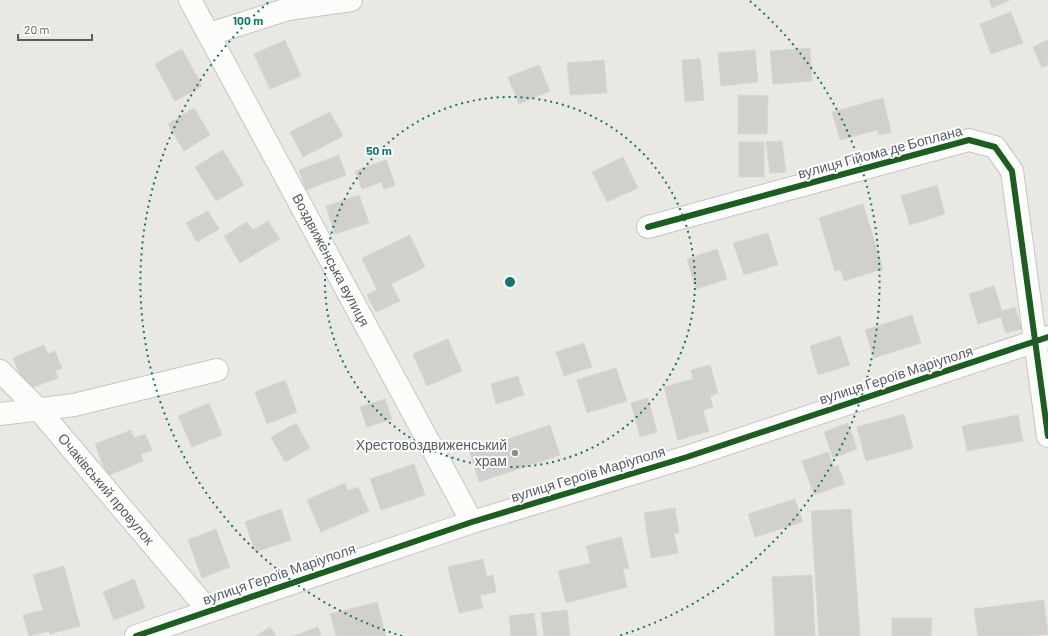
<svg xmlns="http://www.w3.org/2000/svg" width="1048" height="636" viewBox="0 0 1048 636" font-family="Barlow,sans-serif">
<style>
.building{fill:#d2d0cd;stroke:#d8d6d2}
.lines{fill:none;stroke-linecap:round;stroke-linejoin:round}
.minor-casing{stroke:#c5c5c3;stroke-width:24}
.minor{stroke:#fcfcfb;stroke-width:22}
.cycleway-casing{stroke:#fff;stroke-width:8}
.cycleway{stroke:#1b5e20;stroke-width:6}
.ring{fill:none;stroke:#0f766e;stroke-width:2;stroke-dasharray:2 4}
.poi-dot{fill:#8b8d8e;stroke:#fff;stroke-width:1.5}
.labels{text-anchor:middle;stroke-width:4;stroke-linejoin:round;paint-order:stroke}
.street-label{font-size:14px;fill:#585c61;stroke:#fff}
.poi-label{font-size:14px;fill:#585c61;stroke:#fff;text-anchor:end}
.centre{fill:#0f766e;stroke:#fff;stroke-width:2}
.ring-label{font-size:12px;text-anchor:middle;font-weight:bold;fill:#0f766e;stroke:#fff;stroke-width:4;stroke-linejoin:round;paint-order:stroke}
</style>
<rect width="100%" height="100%" fill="#e9e8e2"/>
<path class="building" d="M989 0H1010L992 8Z
M1011 12 1023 43 991 54 980 24Z
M285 40 301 76 270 89 254 54Z
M1048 40V65L1042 68 1033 47Z
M810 48 812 81 773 84 770 51Z
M182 49 202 86 175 101 155 64Z
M755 50 758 82 721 86 718 53Z
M700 59 704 100 685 102 682 60Z
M604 60 607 93 570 95 567 63Z
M539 65 550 91 519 104 508 77Z
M738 95 768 96 767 134H738Z
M883 98 891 132 879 135 877 130 840 140 832 112Z
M194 108 210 135 184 151 168 124Z
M330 112 343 136 303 157 290 132Z
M782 141 786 172 770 173 766 142Z
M739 142H764V177H739Z
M223 150 244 185 216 201 195 167Z
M339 155 346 175 306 190 299 170Z
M623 157 638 188 607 202 592 172Z
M386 160 395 185 384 189 381 182 362 189 355 171Z
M937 185 945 214 910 225 901 196Z
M359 195 369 223 335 234 326 206Z
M863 204 883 269 844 281 841 270 835 271 819 218Z
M208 211 219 229 197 242 186 223Z
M268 221 280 239 240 263 224 236 247 222 253 230Z
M768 233 778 265 744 275 733 243Z
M410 235 425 267 391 284 400 301 376 312 367 295 377 290 362 258Z
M717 249 727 279 696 289 687 259Z
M994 286 1002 311 1015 307 1022 329 1006 333 1001 317 978 324 969 294Z
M912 315 921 343 874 358 865 330Z
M840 336 850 365 818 375 810 346Z
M448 339 462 371 427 386 413 354Z
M584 343 592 367 564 376 556 352Z
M44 345 48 354 55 351 62 368 55 371 58 378 26 390 13 358Z
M710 365 718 393 710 396 713 407 703 410 709 431 678 440 664 387 693 379 691 370Z
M616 368 627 401 587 413 577 380Z
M518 376 524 395 496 404 491 384Z
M285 380 297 412 267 424 255 392Z
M648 398 657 432 640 437 631 403Z
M385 399 392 419 367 427 360 407Z
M209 403 222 435 192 447 178 416Z
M904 414 913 448 866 461 857 427Z
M1018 415 1023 441 967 451 962 426Z
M296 423 310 448 285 462 271 437Z
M848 423 857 449 833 458 824 432Z
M550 425 560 455 479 482 470 452Z
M131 430 134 438 145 434 152 450 141 454 143 461 107 476 95 444Z
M828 452 834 467 838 465 845 484 814 495 802 461Z
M414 464 425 495 381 510 370 479Z
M345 483 348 491 358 487 369 511 321 532 307 500Z
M795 499 803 522 755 537 748 514Z
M675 508 679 533 674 534 678 553 651 558 644 513Z
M281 509 291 540 255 552 245 522Z
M851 509 860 636H819L811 511Z
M216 529 230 567 202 578 188 540Z
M621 537 629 568 623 569 627 587 566 603 558 571 591 563 586 546Z
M483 559 487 577 493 575 496 592 480 595 483 608 459 613 448 567Z
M64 566 80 626 50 634 49 631 29 636 23 615 43 610 33 575Z
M812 575 815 636H775L772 577Z
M134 579 145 608 114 620 103 592Z
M1044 600 1048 634 1031 636H978L974 609Z
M377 602 386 636H336L330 614Z
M567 610 570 636H544L541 613Z
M534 613 537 636H511L509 616Z
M892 618H932L931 636H892Z
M270 627 276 636H256Z
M318 627 321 636H293Z"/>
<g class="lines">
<g class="minor-casing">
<path id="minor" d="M190 0 472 522
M210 34 288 9 351 0
M648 227 969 140 995 147 1012 171 1048 436
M0 371 39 410 208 610
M0 414 74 405 217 370
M136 636 472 522 687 457 1048 337"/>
</g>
<use href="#minor" class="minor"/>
<g class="cycleway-casing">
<path id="cycleway" d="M648 227 969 140 995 147 1012 171 1048 436
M136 636 472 522 687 457 1048 337"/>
</g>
<use href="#cycleway" class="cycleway"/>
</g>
<g class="ring">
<circle cx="510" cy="282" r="185"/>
<path d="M402 636A370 370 0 0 1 270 1M750 1A370 370 0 0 1 618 636"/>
</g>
<circle class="poi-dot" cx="515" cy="453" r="4"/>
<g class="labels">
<g class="street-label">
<text transform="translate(880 152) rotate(-15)" y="5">вулиця Гійома де Боплана</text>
<text transform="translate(331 260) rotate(62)" y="5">Воздвиженська вулиця</text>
<text transform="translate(896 375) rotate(-18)" y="5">вулиця Героїв Маріуполя</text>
<text transform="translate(588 474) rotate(-17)" y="5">вулиця Героїв Маріуполя</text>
<text transform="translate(106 489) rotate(50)" y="5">Очаківський провулок</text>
<text transform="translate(279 574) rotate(-19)" y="5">вулиця Героїв Маріуполя</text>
</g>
<g class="poi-label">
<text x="507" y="450">Хрестовоздвиженський<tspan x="507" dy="16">храм</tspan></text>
</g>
</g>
<circle cx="510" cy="282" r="6" class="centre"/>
<g class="ring-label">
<text x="248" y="25">100 m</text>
<text x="379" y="155">50 m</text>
</g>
<path d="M18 34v6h74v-6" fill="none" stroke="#585c61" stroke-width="2"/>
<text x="24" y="34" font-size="12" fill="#585c61" stroke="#ffffff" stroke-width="3" paint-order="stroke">20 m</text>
</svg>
